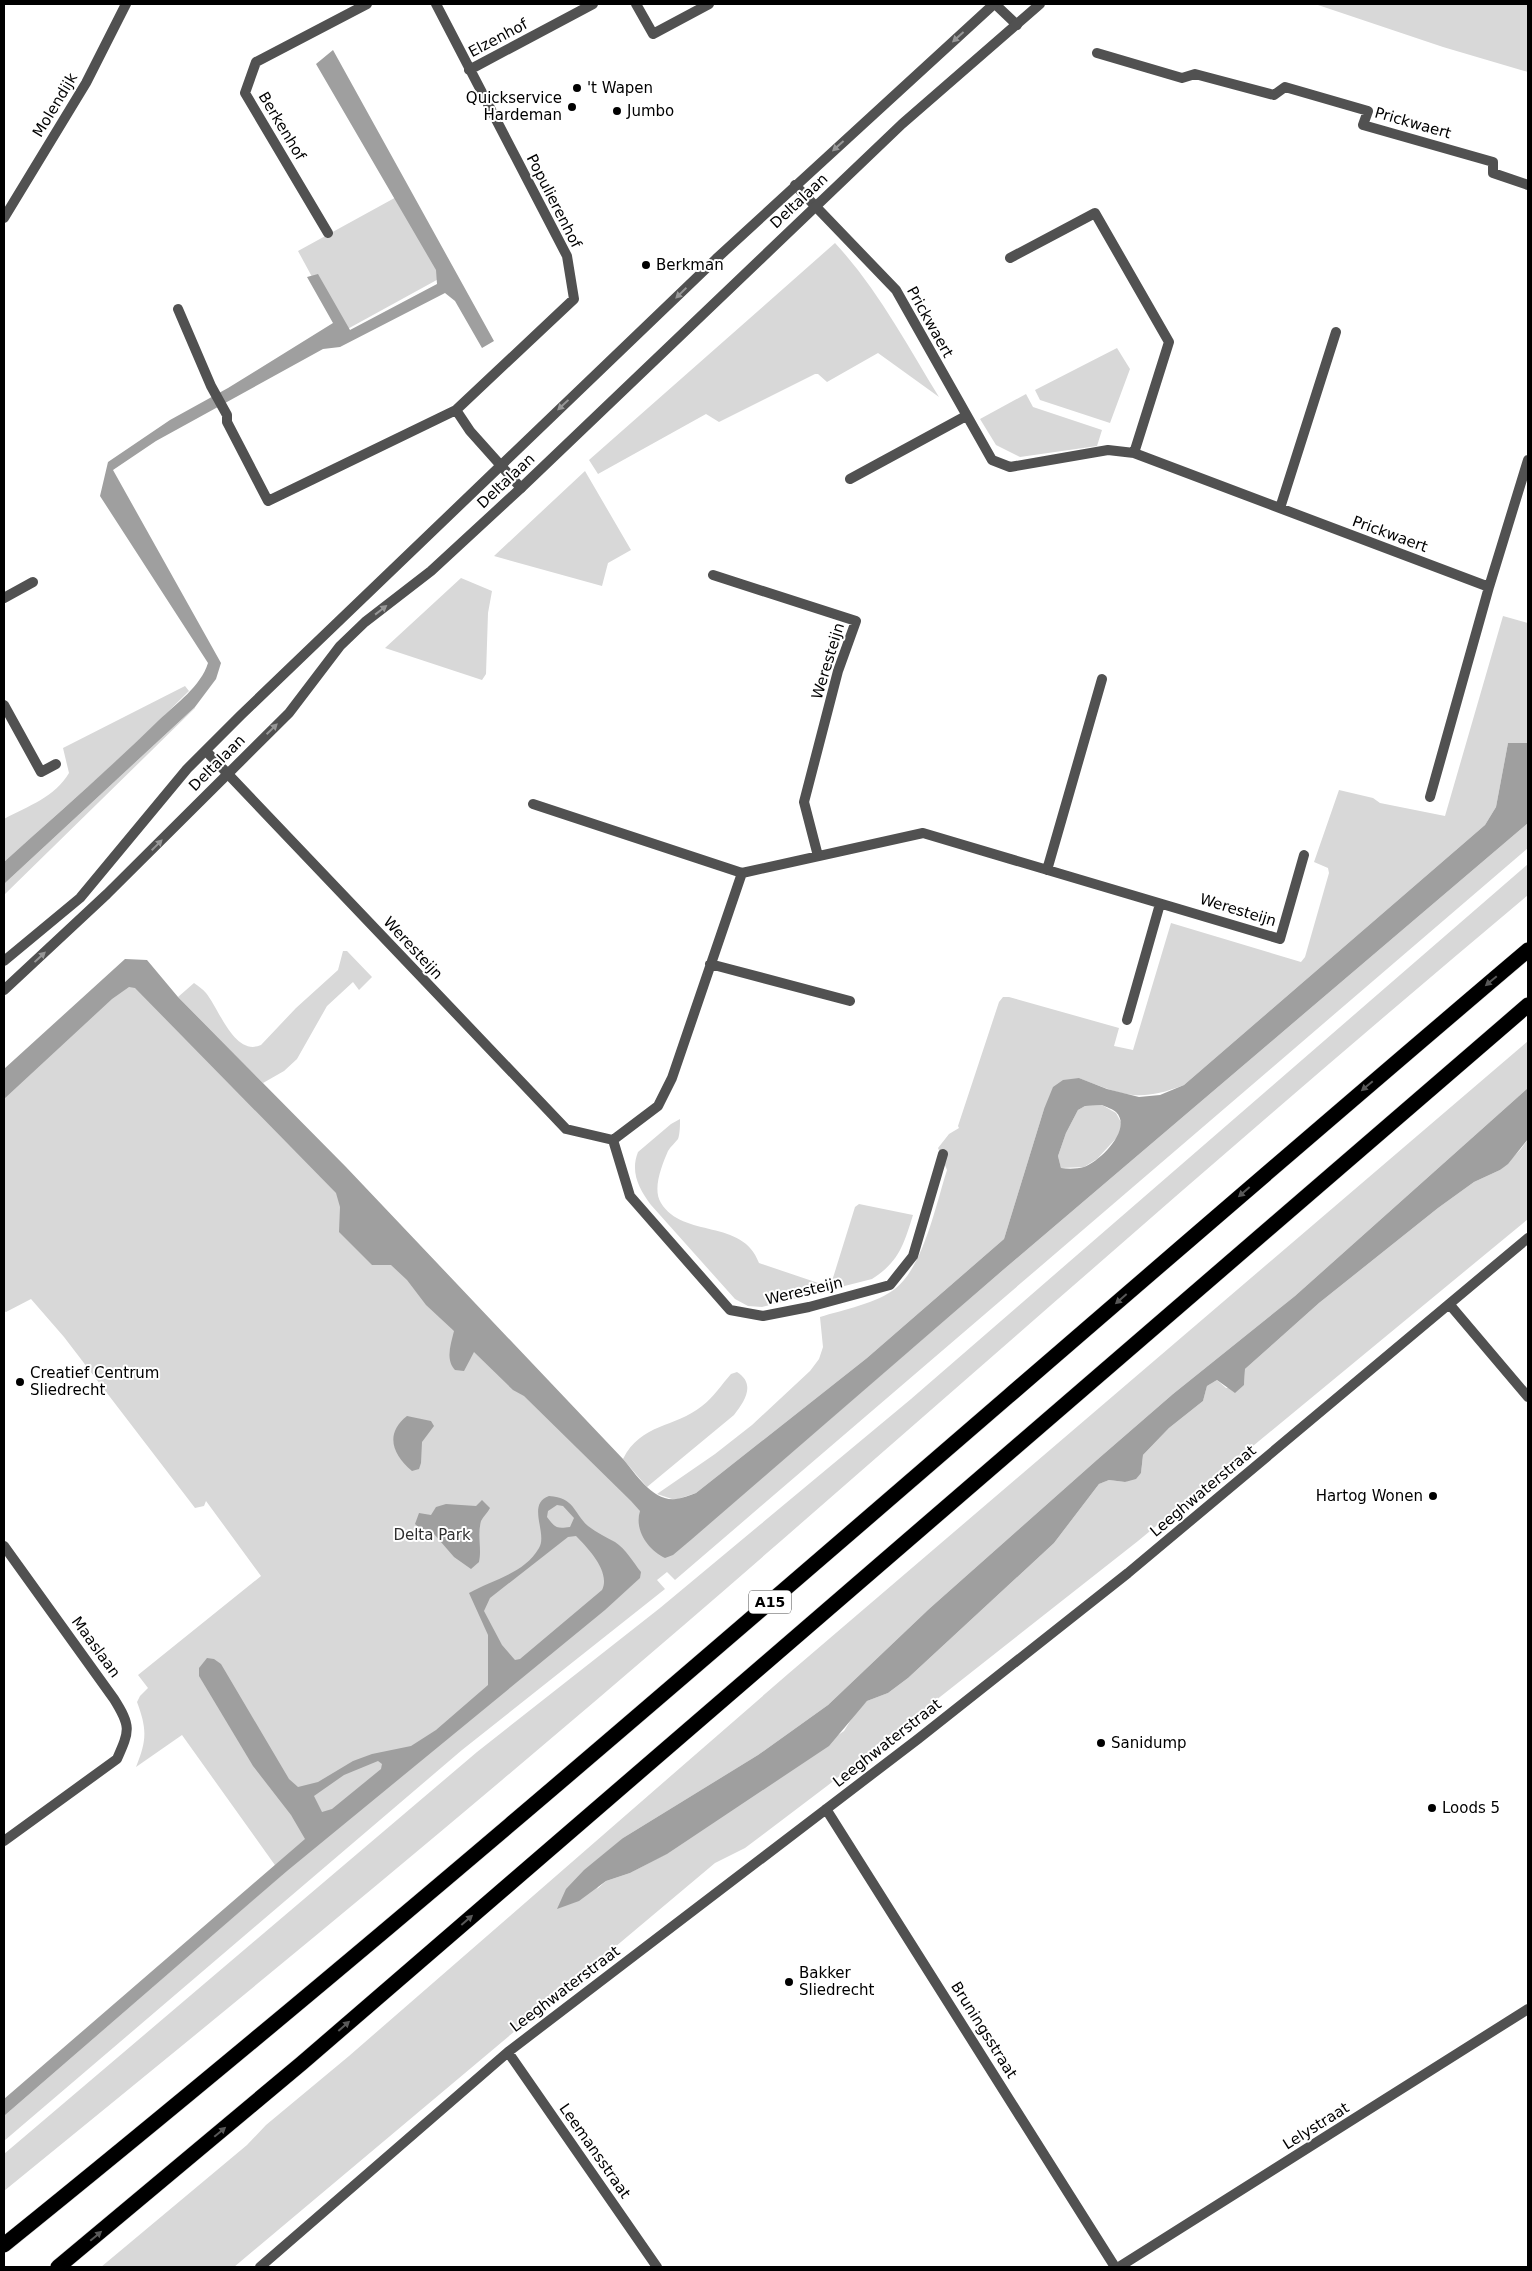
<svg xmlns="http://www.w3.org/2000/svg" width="1532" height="2271" viewBox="0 0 1532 2271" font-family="'DejaVu Sans',sans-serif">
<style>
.green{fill:#d8d8d8}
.water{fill:#9f9f9f;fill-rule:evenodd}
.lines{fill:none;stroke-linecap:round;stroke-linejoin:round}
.motorway-casing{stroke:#dbdbdb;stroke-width:16}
.minor{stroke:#515151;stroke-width:10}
.tertiary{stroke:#515151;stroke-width:10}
.motorway{stroke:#000;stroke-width:15}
.oneway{fill:#979797}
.oneway2{fill:#595959}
.poi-dot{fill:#000;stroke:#fff;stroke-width:2}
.labels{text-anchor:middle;stroke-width:4;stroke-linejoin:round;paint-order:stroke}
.shield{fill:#fff;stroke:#4c4c4c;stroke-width:1}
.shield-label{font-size:14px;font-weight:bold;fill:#000}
.street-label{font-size:15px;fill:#000;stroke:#fff}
.poi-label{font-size:15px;fill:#000;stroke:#fff;text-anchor:start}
.park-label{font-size:15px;fill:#2f2f2f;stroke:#fff}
</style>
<rect width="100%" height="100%" fill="#fff"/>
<path class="green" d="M1315 4H1528V72L1443 47Z
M400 195 444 276 342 332 298 251Z
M835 243C877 288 907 345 939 397L878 353 827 382 818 374H815L719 422 706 414 598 474 589 460Z
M1117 348 1130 369 1110 423 1040 400 1035 390Z
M1026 394 1033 407 1102 430 1097 446 1020 457 996 445 980 419Z
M585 471 631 550 608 563 602 586 494 556Z
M461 578 492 591 488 613 486 674 482 680 385 648Z
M1503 616 1528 623V743H1508L1496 807 1485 825 1184 1085C1138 1103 1123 1095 1079 1078L1044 1109 1004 1239 867 1358 696 1493 675 1500 657 1494 715 1454 752 1425 810 1371 819 1359 823 1347 820 1317C842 1310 878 1303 896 1288 924 1265 936 1204 947 1170L938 1148 949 1134 959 1128 958 1126 999 1002 1003 997H1009L1119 1028 1114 1046 1133 1050 1171 923 1301 962 1305 957 1329 873 1328 868 1314 862 1339 790 1373 798 1380 803 1445 816Z
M185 686 189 691 130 749 4 862V819C28 806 55 797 69 773L63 748Z
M195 707V708L4 895V884Z
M1528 823V848L675 1580 667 1572 657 1580 665 1589 462 1750 4 2141V2116L282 1875 182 1735 136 1767C147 1740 147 1729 137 1702L140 1696 148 1688 138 1675 261 1576 206 1501 204 1506 195 1508 64 1337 31 1299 6 1312 4 1311V1089L142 960 684 1545 1003 1270Z
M1528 864V895C1243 1134 965 1382 684 1625 460 1818 233 2005 4 2191V2154L477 1752 660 1608 911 1399Z
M343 951H347L372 977 359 990 353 982 327 1006 297 1059 284 1071 263 1083 178 997 194 983C198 986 203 989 206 993 219 1009 235 1057 261 1045L296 1008 338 970Z
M1528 1041V1088L1295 1296 1173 1394 1098 1459 929 1609 828 1705 758 1755 623 1838 597 1889 606 1881 630 1873 666 1854 844 1731 854 1715 867 1701 888 1693 908 1678 1054 1543 1099 1484 1109 1480 1125 1482 1141 1473 1143 1455 1169 1428 1203 1401 1207 1386 1217 1380 1226 1388 1244 1385 1245 1369 1319 1303 1438 1208 1474 1182 1500 1170 1521 1149 1528 1139V1219L1138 1541 827 1786 745 1848 715 1863 234 2267H101L247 2145 266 2125 349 2056 788 1674Z
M1102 1105 1116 1113 1122 1124 1121 1133 1097 1159 1084 1167 1061 1168 1058 1156 1066 1133 1078 1110 1085 1106Z
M680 1119C680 1125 680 1134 678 1139 675 1143 671 1146 668 1151 662 1165 652 1189 661 1203 683 1239 743 1218 759 1263L833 1288 832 1281 855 1207 859 1204 913 1215C904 1244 899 1262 872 1279L762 1307 748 1306 735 1299 651 1205C639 1189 630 1172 638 1152L671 1124Z
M737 1372C756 1384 745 1401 734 1415L647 1487 623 1459C641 1423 675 1428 702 1406 713 1398 722 1384 731 1374Z"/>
<path class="water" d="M333 50 494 341 482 348 455 301 445 293 340 347 323 349 156 441 113 470 221 663 216 679 195 707 4 884V862C56 815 109 769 159 720 176 704 201 686 208 663L100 496 108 462 170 420 228 388 333 323 307 277 318 274 350 330 437 284 436 270 316 64Z
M1508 743H1528V823L1003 1270 692 1539 673 1555 665 1558C648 1550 634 1530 640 1511L631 1501 524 1396 513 1390 474 1352 464 1371 455 1370C445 1359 451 1344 454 1331L426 1305 407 1280 391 1265H372L339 1232 340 1207 336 1193 135 988 129 987 112 999 4 1099V1069L125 959 147 960 178 997 346 1167 623 1459C636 1474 653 1502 676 1499 683 1498 690 1495 696 1493L867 1358 1004 1239 1044 1109 1053 1087 1063 1080 1079 1078 1107 1089 1139 1097 1160 1095 1184 1085 1485 825 1496 807ZM1102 1105C1106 1107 1113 1109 1116 1112 1133 1129 1100 1161 1084 1167 1077 1169 1068 1169 1061 1168L1058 1156 1066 1133 1078 1110 1085 1106Z
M1528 1088V1139L1508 1164 1500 1170 1474 1182 1438 1208 1319 1303 1245 1369 1244 1385 1235 1393 1217 1380 1207 1386 1203 1401 1169 1428 1143 1455 1141 1473 1136 1479 1125 1482 1109 1480 1099 1484 1054 1543 908 1678 888 1693 867 1701 829 1746 667 1854 630 1873 606 1881 579 1901 557 1909 566 1889 584 1870 623 1838 758 1755 828 1705 929 1609 1098 1459 1173 1394 1295 1296Z
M407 1416 431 1421 434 1426 422 1442 421 1463 419 1469 412 1471C393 1455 384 1434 407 1416Z
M549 1496C575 1498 573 1512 588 1526 597 1533 606 1537 615 1542 626 1549 633 1562 641 1572L640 1578 605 1610 287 1871 4 2116V2099L305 1839 291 1815 253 1766 199 1676V1668L207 1658 214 1659 221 1664 289 1779 298 1787 318 1782 353 1761 372 1754 411 1746 436 1730 488 1685V1635L469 1593C493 1579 524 1574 539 1548 548 1533 526 1504 549 1496ZM557 1505 563 1506 574 1518 570 1527C557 1529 555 1528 547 1517L548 1511ZM576 1536C588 1548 611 1572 602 1590L520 1659 515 1660 502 1645 484 1611 490 1598 568 1537ZM378 1761 382 1764 381 1769 332 1809 322 1812 314 1796 344 1775Z
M482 1500 490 1508C488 1512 483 1517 481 1521 477 1536 482 1548 479 1562L471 1569 454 1557 434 1534 423 1531 415 1524 419 1513 431 1515 436 1507 446 1504 476 1506Z"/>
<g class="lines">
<g class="motorway-casing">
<path id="motorway" d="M4 2245C523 1826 1020 1381 1528 950
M58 2267 302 2063 1528 1005"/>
</g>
<path class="minor" d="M636 4 653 34 709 4
M995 4 1017 25
M1097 53 1182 78 1195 74 1274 95 1285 87 1368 111 1363 125 1493 162V173L1528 185
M469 70 593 4
M795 185 896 290 992 460 1010 467 1108 450 1134 453 1489 587
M4 218 86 83 126 4
M328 233 245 93 256 62 367 4
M1010 258 1095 213 1169 342 1134 453
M178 309 211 386 227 415V422L268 501 456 410 574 299 567 256 436 4
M456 410 470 431 521 488
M850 479 966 416
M1280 508 1336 332
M713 575 856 621 838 671 804 802 818 856
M4 598 33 582
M4 705 41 772 56 764
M206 751 566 1129 613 1140 658 1106 672 1078 742 873 923 833 1280 939 1304 855
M1430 797 1489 587 1528 460
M533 804 742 873
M1047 870 1102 679
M710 964 850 1001
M1127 1020 1160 904
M613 1140 630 1196 730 1310 763 1316 809 1307 890 1285 913 1256 943 1154
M1450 1305 1528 1397
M4 1546 114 1699C131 1726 130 1730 117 1759L4 1841
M826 1809 1115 2267
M508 2052 657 2267
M260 2267 508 2052 918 1739 1128 1573 1528 1238
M1119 2267 1528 2009"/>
<path class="tertiary" d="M4 961 80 898 187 769 241 715 716 259 994 4
M4 990 107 894 289 713 340 646 365 622 431 571 521 488 902 124 1040 4"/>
<use href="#motorway" class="motorway"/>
</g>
<defs><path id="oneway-solid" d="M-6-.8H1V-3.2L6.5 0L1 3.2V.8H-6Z" transform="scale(1.25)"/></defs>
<g class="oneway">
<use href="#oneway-solid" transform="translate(958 37) rotate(138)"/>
<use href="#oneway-solid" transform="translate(838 146) rotate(138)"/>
<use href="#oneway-solid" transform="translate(681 293) rotate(136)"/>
<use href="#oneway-solid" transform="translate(563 405) rotate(137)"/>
<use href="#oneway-solid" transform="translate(381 610) rotate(-38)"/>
<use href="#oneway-solid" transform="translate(272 729) rotate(-44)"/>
<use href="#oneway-solid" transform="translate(157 845) rotate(-45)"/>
<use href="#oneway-solid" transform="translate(40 957) rotate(-43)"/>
</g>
<g class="oneway2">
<use href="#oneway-solid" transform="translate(1491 981) rotate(140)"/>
<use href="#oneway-solid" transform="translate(1367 1086) rotate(140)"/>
<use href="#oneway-solid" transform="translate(1244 1192) rotate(139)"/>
<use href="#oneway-solid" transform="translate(1121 1299) rotate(139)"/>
<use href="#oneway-solid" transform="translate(467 1920) rotate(-41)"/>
<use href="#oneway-solid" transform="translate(344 2026) rotate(-41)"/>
<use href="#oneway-solid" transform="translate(220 2132) rotate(-40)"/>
<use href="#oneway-solid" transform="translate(96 2236) rotate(-40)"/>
</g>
<g class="poi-dot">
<circle cx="577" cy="88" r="5"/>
<circle cx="572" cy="107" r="5"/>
<circle cx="617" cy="111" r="5"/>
<circle cx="646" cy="265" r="5"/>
<circle cx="20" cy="1382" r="5"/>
<circle cx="1433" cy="1496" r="5"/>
<circle cx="1101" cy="1743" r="5"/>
<circle cx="1432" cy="1808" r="5"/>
<circle cx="789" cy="1982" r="5"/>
</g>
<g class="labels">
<rect class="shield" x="749" y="1590.5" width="42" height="23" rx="4"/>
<g class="shield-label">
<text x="770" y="1607">A15</text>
</g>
<g class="street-label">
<text transform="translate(498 38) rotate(-28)" y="5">Elzenhof</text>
<text transform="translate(55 105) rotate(-59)" y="5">Molendijk</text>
<text transform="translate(1413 123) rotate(16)" y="5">Prickwaert</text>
<text transform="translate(282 126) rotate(59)" y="5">Berkenhof</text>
<text transform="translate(554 201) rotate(63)" y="5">Populierenhof</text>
<text transform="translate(799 201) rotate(-43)" y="5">Deltalaan</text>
<text transform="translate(930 322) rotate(61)" y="5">Prickwaert</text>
<text transform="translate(506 481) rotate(-43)" y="5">Deltalaan</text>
<text transform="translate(1390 534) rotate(20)" y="5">Prickwaert</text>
<text transform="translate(828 661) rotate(-73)" y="5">Weresteijn</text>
<text transform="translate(217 763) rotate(-45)" y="5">Deltalaan</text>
<text transform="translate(1238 910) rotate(17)" y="5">Weresteijn</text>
<text transform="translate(413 948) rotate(47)" y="5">Weresteijn</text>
<text transform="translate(804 1291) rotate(-13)" y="5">Weresteijn</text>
<text transform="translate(1203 1491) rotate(-40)" y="5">Leeghwaterstraat</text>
<text transform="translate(96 1647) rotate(54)" y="5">Maaslaan</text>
<text transform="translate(887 1743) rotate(-38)" y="5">Leeghwaterstraat</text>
<text transform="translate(565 1989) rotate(-37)" y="5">Leeghwaterstraat</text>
<text transform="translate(984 2030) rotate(58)" y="5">Bruningsstraat</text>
<text transform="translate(1316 2126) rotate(-32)" y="5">Lelystraat</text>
<text transform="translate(595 2151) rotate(55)" y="5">Leemansstraat</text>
</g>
<g class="poi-label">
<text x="587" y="93">'t Wapen</text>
<text x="562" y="103" text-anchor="end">Quickservice<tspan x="562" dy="17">Hardeman</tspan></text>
<text x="627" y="116">Jumbo</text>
<text x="656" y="270">Berkman</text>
<text x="30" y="1378">Creatief Centrum<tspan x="30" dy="17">Sliedrecht</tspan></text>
<text x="1423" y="1501" text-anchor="end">Hartog Wonen</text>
<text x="1111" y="1748">Sanidump</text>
<text x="1442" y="1813">Loods 5</text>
<text x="799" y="1978">Bakker<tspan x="799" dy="17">Sliedrecht</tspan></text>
</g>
<g class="park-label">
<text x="432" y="1540">Delta Park</text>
</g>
</g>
<rect width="1532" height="2271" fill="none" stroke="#000000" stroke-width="10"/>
</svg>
